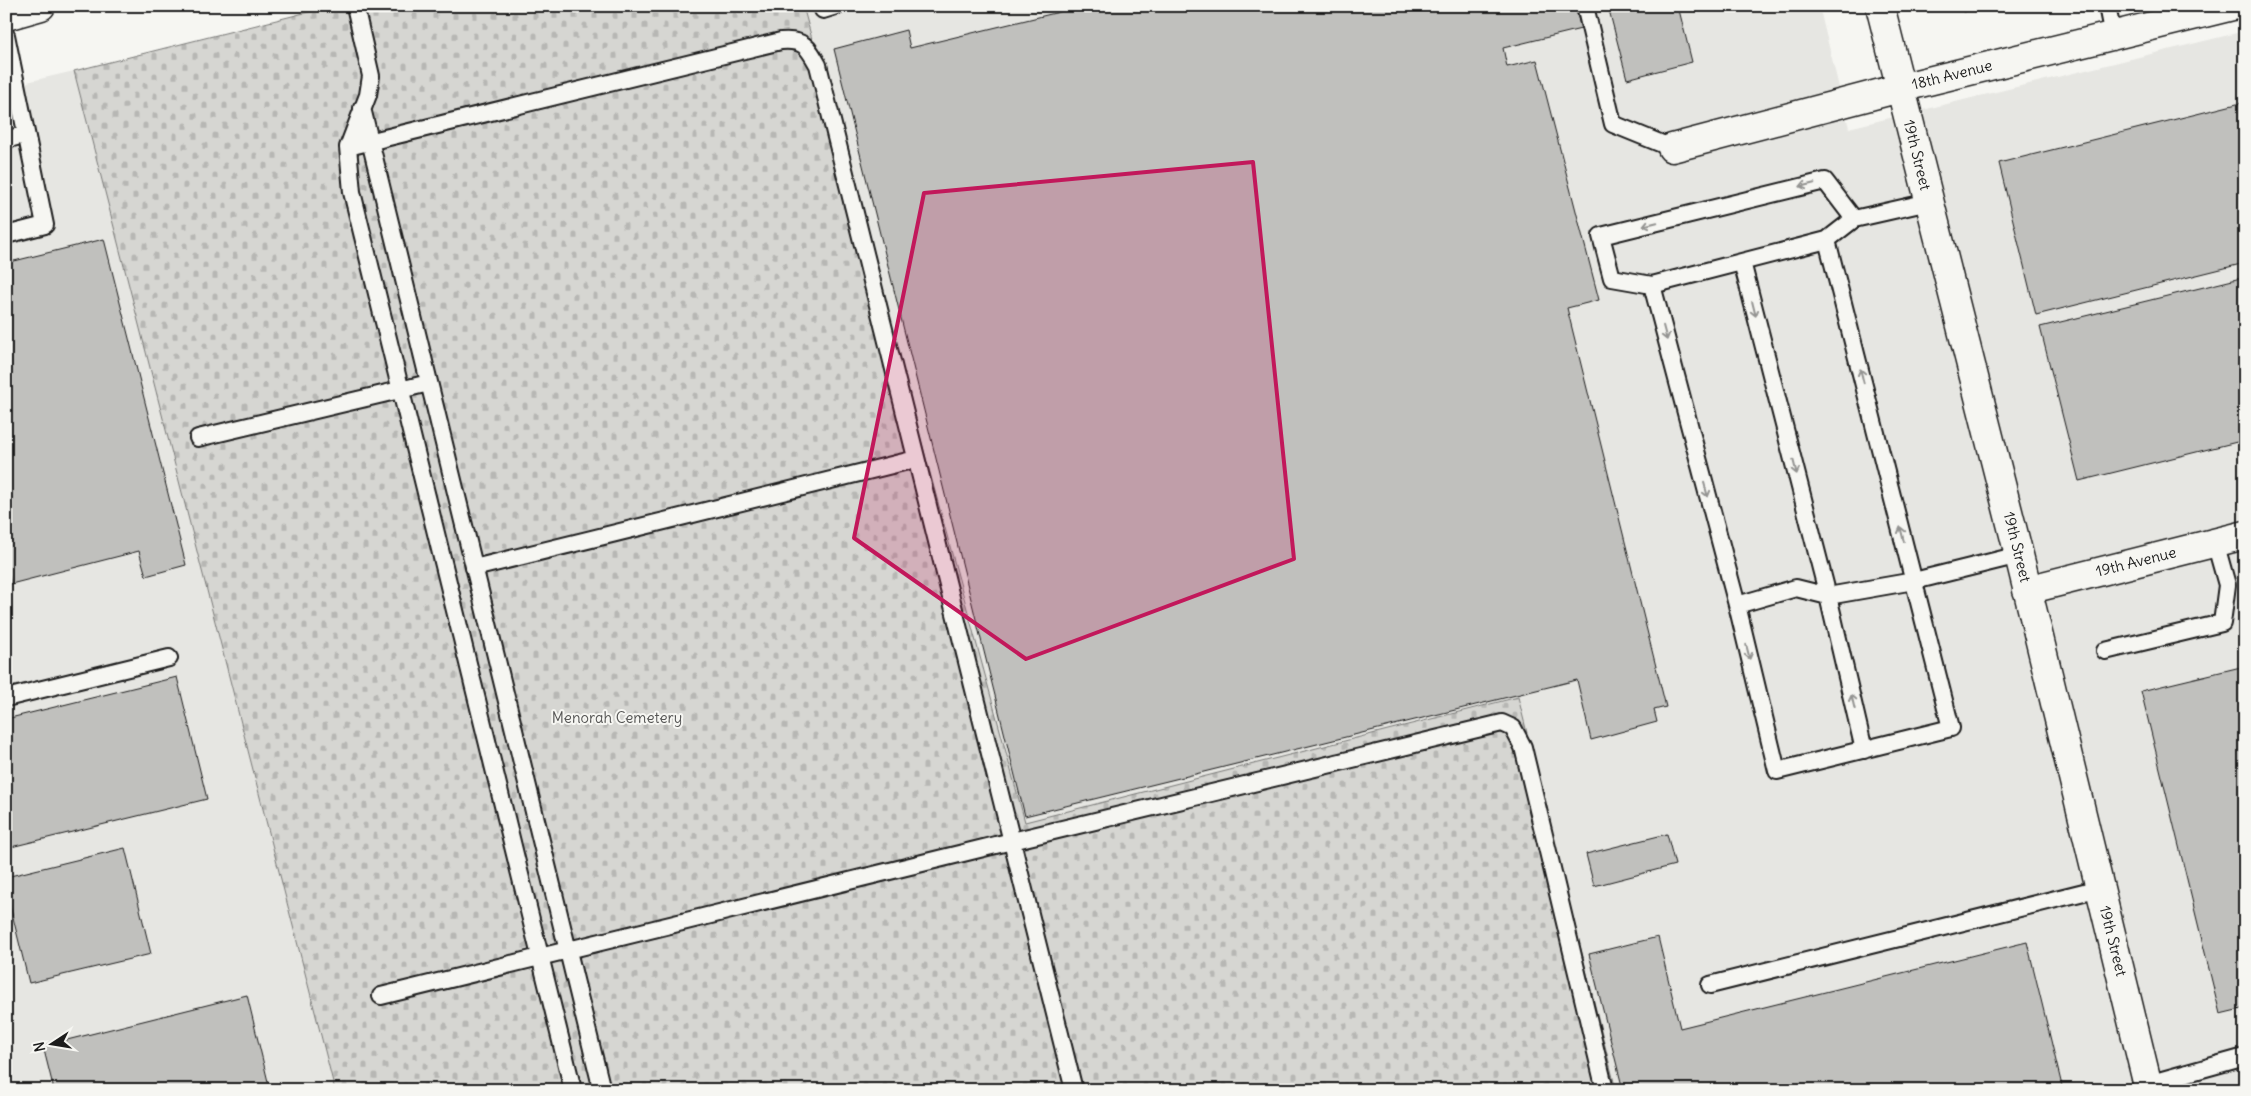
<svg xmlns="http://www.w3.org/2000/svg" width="2251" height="1096" viewBox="0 0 2251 1096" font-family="Delius,sans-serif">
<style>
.built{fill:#e6e6e2}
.cemetery{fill:url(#cemetery-stones);stroke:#797977}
.building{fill:#c0c0bd;stroke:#1c1c1c}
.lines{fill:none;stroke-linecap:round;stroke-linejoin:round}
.service-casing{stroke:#1c1c1c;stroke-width:20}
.minor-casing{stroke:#1c1c1c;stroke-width:31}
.tertiary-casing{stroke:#1c1c1c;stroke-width:31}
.service{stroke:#f6f6f2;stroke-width:16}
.minor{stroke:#f6f6f2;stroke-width:28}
.tertiary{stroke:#f6f6f2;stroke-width:28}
.oneway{stroke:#949492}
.marked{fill:#c2185b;fill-opacity:0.2;stroke:#c2185b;stroke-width:4;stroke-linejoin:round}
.labels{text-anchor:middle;stroke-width:4;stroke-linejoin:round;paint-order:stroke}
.street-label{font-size:15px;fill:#1c1c1c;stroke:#f6f6f2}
.park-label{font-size:15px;fill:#545453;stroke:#f6f6f2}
</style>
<defs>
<pattern id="cemetery-stones" width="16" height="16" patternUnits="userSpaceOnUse" patternTransform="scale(1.25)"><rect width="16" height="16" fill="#d6d6d2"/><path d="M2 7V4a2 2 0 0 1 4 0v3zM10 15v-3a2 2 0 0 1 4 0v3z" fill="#b7b7b4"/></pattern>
</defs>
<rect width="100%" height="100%" fill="#f6f6f2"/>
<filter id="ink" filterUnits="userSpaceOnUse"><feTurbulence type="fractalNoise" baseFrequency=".02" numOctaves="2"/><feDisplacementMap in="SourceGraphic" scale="10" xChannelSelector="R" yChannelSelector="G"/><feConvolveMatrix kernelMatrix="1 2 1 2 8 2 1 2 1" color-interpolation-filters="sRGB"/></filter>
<g filter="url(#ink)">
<path class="built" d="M803 6H1819L1849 128 2245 31V1090H1616L1517 697 1025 823Z
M74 71 335 1090H6V87Z"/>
<path class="cemetery" d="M332 6H803L1025 822 1518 697 1616 1090H335L74 71Z"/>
<path class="building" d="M1084 6H1575L1581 29 1503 48 1507 67 1537 60 1599 300 1567 308 1666 707 1654 710 1657 722 1591 740 1577 680 1025 816 834 49 906 30 910 48Z
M1608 6H1678L1692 62 1627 79Z
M1962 6H1985L1963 12Z
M2245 102V263L2036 315 1999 163Z
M104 239 186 565 146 576 139 551 11 584 6 564V263Z
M2245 277V440L2079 481 2040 327Z
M2245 666V1008L2220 1014 2141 691Z
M177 677 207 799 11 847 6 826V719Z
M1667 834 1675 865 1594 886 1586 854Z
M125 848 151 954 29 983 6 889V877Z
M1658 937 1680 1028 2027 942 2063 1090H1623L1589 954Z
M247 995 270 1090H54L43 1046Z"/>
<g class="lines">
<g class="service-casing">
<path id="service" d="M355 6 371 76 368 95 348 147 352 192 573 1090
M822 6 823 10 836 6
M1585 6 1613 124 1672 148
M2107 6 2113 36
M6 35 45 225 6 235
M362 108 602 1090
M6 140 26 134
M348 147 781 41C804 39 808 47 818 65L1074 1090
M1854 219 1825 181 1601 236 1612 278 1652 285 1827 240 1854 219 1929 202
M1742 262 1828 596 1864 750
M1652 285 1737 605 1777 771 1951 728 1827 240
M198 438 429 383
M474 568 916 459
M1737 605 1796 588 1828 596 1914 581 2019 555
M2105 651 2222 623 2227 585 2215 542
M6 698 169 658
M1710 985 2100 888
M381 996 1012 841 1502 723 1513 728 1523 747 1605 1090
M2148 1084 2245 1057"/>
</g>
<g class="minor-casing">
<path id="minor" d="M1880 6 2019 555 2149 1090
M1672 148 1900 88 2233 6
M2027 590 2245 535"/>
</g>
<g class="tertiary-casing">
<path id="tertiary" d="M6 16 41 6"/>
</g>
<use href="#service" class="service"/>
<use href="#minor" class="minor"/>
<use href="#tertiary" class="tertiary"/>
</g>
<defs><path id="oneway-shaft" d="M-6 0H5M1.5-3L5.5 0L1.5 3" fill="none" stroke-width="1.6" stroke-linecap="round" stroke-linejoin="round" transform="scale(1.25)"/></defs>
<g class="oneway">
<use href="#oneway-shaft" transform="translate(1807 185) rotate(166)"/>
<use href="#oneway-shaft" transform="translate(1650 224) rotate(166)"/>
<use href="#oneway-shaft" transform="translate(1754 309) rotate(76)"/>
<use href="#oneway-shaft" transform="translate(1665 333) rotate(75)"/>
<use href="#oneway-shaft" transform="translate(1862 376) rotate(-104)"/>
<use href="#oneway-shaft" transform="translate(1795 467) rotate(76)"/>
<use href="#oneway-shaft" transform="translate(1706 490) rotate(75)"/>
<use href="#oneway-shaft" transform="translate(1902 534) rotate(-104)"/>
<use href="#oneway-shaft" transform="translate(1748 652) rotate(76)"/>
<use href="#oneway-shaft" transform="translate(1853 702) rotate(-103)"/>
</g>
</g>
<path class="marked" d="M1253 162 1294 559 1026 659 854 538 924 193Z"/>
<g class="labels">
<g class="street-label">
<text transform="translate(1952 75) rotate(-14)" y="5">18th Avenue</text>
<text transform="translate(1917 155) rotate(76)" y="5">19th Street</text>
<text transform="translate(2017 547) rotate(76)" y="5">19th Street</text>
<text transform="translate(2136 562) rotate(-14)" y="5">19th Avenue</text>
<text transform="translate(2113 941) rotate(76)" y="5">19th Street</text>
</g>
<g class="park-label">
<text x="617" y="723">Menorah Cemetery</text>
</g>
</g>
<rect width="2251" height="1096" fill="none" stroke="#f6f6f2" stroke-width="25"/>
<rect x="12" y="12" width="2226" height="1071" fill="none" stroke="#1c1c1c" stroke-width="2" filter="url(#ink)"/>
<g transform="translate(52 1044) rotate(258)" stroke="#f6f6f2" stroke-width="4" paint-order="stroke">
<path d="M0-4L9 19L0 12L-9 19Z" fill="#1c1c1c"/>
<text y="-8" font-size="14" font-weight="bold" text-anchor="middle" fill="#1c1c1c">N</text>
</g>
</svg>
